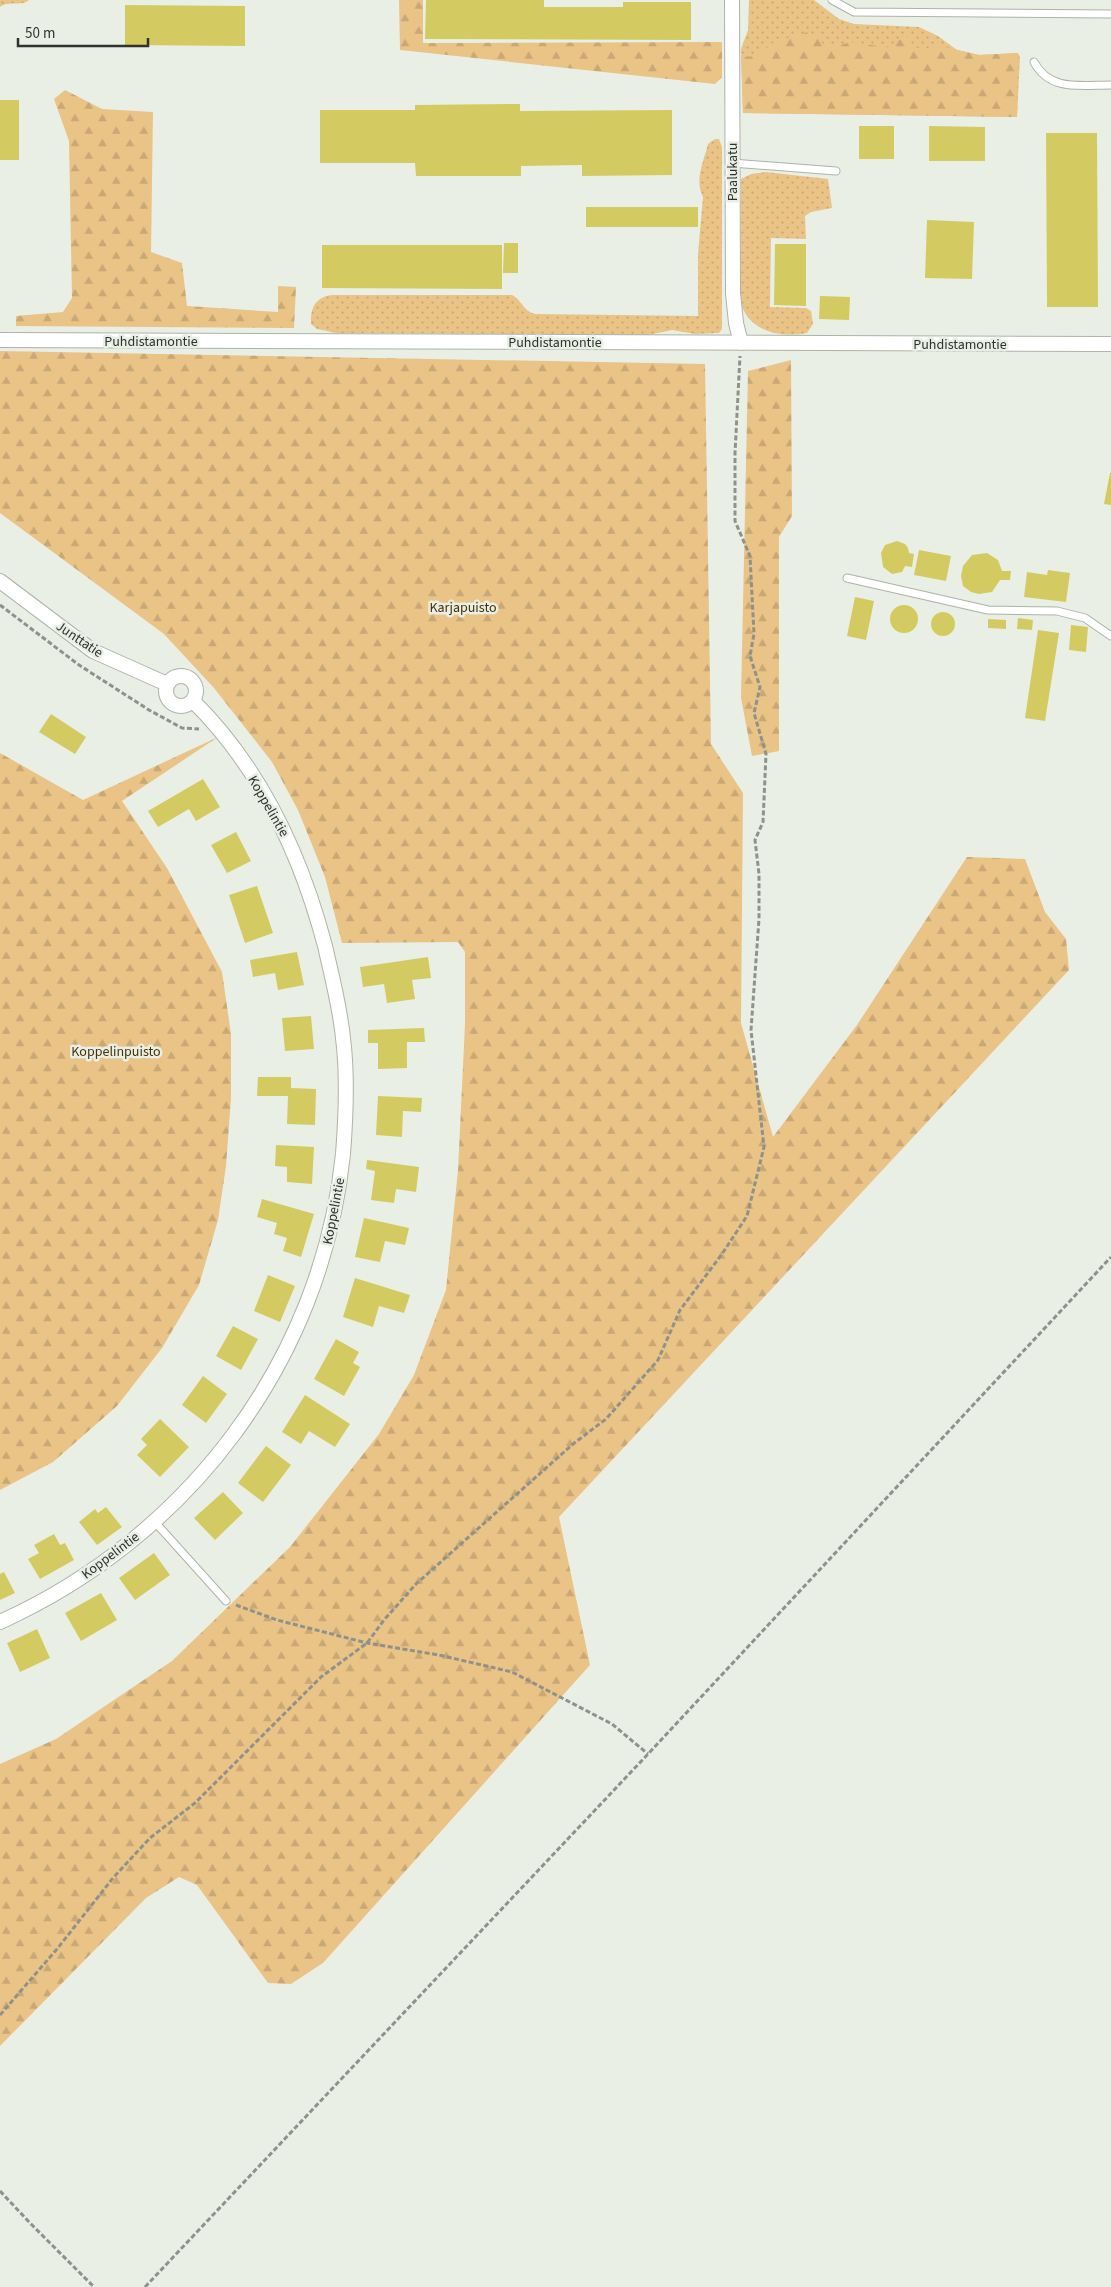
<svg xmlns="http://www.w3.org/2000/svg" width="1111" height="2287" viewBox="0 0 1111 2287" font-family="'Source Sans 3',sans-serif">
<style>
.grass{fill:url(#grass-dots)}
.forest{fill:url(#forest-firs)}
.building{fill:#d3cb62}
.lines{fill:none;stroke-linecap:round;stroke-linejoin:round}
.service-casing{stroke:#adb3a9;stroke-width:9}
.minor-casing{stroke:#adb3a9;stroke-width:16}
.path{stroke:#8e928b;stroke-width:3;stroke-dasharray:5 2.5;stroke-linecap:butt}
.service{stroke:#fff;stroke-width:7}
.minor{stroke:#fff;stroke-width:14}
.labels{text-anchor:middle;stroke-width:5;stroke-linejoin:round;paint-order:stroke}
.street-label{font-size:14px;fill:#2f322e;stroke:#e9efe5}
.park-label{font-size:14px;fill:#483108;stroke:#e9efe5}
</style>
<defs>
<pattern id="grass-dots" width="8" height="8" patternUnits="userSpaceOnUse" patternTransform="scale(1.25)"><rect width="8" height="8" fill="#eac387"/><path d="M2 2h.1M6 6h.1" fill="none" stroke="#c9a875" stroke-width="1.8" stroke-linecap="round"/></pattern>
<pattern id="forest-firs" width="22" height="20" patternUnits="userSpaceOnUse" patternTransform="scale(1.25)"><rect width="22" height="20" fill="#eac387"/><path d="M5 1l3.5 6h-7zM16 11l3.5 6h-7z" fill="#c9a875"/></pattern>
</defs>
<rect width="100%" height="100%" fill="#e9efe5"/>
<path class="grass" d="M0 0H29C21 7 9 0 0 7Z
M749 0H814L839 19 854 24 919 27 938 36 957 50 979 55 1018 53 1020 57 1017 117 743 113 741 49 748 30Z
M715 139H719L722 147V329L719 333 695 334 672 330 648 335 336 333 317 329 311 324C310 308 316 296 333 295H512C522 300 523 311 535 314L698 316V254L703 197C694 180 704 161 708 144Z
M766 172 828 179 832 208 811 212 805 216 806 239 771 238 770 307 806 308 811 311 813 324 807 333C781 338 750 332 741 304V179L751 174Z"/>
<path class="forest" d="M399 0H423V43L722 42V77L715 84 400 50Z
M808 32 820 37 823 45H841L850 42 893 48 897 41 909 36 913 47 924 49 937 45 979 55 1018 53 1017 117 743 113 741 57 757 56 774 42Z
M65 90 102 109 153 112 151 252 182 263 187 306 278 312V286L296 287 294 328 16 326V316L63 312 72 298 69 141 54 99Z
M0 351 705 364 711 744 743 793 741 1023 773 1137 857 1025 967 857 1025 859 1045 912 1066 939 1069 970 559 1517 590 1665 323 1963 291 1984 268 1983 197 1885 179 1877 146 1898 0 2046V1764L56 1739 172 1661 290 1547 379 1434 414 1375 446 1290 458 1170 465 1024V952L458 942 342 943 325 877 298 810 272 762 214 688 164 634 0 513Z
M791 360 792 516 779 537V751L752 756 741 698 748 371Z
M218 737 122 801 167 868 222 972 231 1034V1098L226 1166 218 1220 199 1285 162 1348 117 1406 53 1462 0 1490V753L83 800Z"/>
<path class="building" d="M426 0H544V7H623V2H691V40L425 39Z
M125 5 245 6V46L125 45Z
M0 100H19V160H0Z
M520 104V111L672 110V175L582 176V165L521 166V176H416L415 163H320V110H415V105Z
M859 126H894V159H859Z
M929 126 985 127V161H929Z
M1046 133H1097L1098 307H1047Z
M586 207H698V227H586Z
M927 220 974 222 972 279 925 278Z
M504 243H518V273H503Z
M775 244H806V306L774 305Z
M322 245H502V289L322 288Z
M820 296 850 297 849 320 819 319Z
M1110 473H1111V505L1104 504Z
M897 541 905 544 908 548 909 553 914 554 912 567 905 566 902 572 892 574 883 567 881 553 885 545Z
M919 550 951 556 946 581 914 575Z
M987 553 998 560 1002 571H1011L1010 580H1000L992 592 979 594 971 592 963 586 961 576 963 566 972 555Z
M1048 570 1070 573 1066 602 1024 597 1027 572 1047 575Z
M855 597 874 601 866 640 847 636Z
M890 619a14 14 0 1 1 28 0a14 14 0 1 1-28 0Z
M931 624a12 12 0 1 1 24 0a12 12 0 1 1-24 0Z
M1018 618 1033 620 1032 630 1017 629Z
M988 619 1006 620V629L988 628Z
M1071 625 1088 627 1086 652 1069 650Z
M1038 630 1059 633 1045 721 1025 718Z
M51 714 86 737 75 754 39 732Z
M203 779 220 807 196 821 189 809 158 827 148 811Z
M236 832 251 861 227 873 211 845Z
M257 886 273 933 245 943 229 895Z
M297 952 304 985 278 990 275 973 253 977 250 960Z
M428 957 431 978 412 980 415 999 387 1003 384 984 363 987 360 967Z
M311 1016 314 1049 285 1051 282 1018Z
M424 1028 425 1042H407V1068L378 1069V1043H368V1030Z
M258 1077H291V1088L316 1089 315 1125 287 1124 288 1096H257Z
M378 1096 422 1098 421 1112 403 1111 402 1137 376 1135Z
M276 1145 314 1147 312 1184 287 1182V1167L275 1166Z
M367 1160 419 1167 416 1192 396 1189 394 1203 371 1200 375 1171 366 1169Z
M262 1199 314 1214 301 1257 283 1251 287 1238 274 1234 277 1223 257 1217Z
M364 1218 409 1228 405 1245 385 1241 380 1262 355 1257Z
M268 1275 295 1286 280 1322 254 1311Z
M355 1278 410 1295 404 1313 379 1306 373 1327 343 1317Z
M233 1326 258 1339 241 1370 216 1356Z
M336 1339 359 1352 353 1363 360 1367 344 1396 314 1379Z
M203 1376 227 1394 206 1423 182 1405Z
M305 1395 350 1424 335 1447 309 1431 301 1444 282 1432Z
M160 1419 189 1447 160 1477 137 1455 147 1445 141 1439Z
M266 1446 291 1465 263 1502 238 1483Z
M223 1492 243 1513 215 1540 194 1518Z
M106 1507 122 1527 97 1545 79 1522 95 1509 98 1513Z
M54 1534 60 1545 65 1543 74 1560 40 1579 28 1559 39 1553 34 1545Z
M154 1553 170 1575 135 1600 119 1578Z
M4 1572 15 1593 0 1600V1574Z
M101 1593 117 1620 81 1641 65 1613Z
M37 1629 50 1658 20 1672 7 1643Z"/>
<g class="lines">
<g class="service-casing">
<path id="service" d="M832 0 854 12 1111 14
M1034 62C1050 92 1081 85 1111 85
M732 163 836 171
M847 578 988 610 1057 611 1085 618 1111 636
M154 1521 226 1601"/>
</g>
<g class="minor-casing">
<path id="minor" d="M732 0 733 293 736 323 741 343
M0 340 1111 344
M0 581 93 651 167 684
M166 691a15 15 0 1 1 30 0a15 15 0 1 1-30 0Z
M0 1622C188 1537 322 1361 343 1154 346 1116 348 1077 343 1038 340 1007 332 977 325 946 301 855 261 768 193 701"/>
</g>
<path class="path" d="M0 605 79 665 149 710 182 728 199 729
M236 1605 277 1620 367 1643 439 1655 512 1672 612 1724 648 1754
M0 2015 57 1949 113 1878 150 1838 195 1803 321 1677 367 1643 384 1620 416 1584 573 1444 606 1419 658 1360 680 1310 722 1254 747 1216 764 1147 751 1030 759 919V874L755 840 763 822 766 754 754 713 760 687 750 656 754 634 750 556 735 521V453L740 356
M0 2191 30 2223 94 2287
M145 2287 648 1754 1111 1257"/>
<use href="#service" class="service"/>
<use href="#minor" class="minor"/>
</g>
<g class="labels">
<g class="street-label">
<text transform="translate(732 172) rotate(-90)" y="5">Paalukatu</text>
<text x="151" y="346">Puhdistamontie</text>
<text x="555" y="347">Puhdistamontie</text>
<text x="960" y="349">Puhdistamontie</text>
<text transform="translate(80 639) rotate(34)" y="5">Junttatie</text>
<text transform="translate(269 806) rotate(60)" y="5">Koppelintie</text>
<text transform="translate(333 1211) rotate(-79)" y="5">Koppelintie</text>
<text transform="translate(110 1555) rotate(-37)" y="5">Koppelintie</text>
</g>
<g class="park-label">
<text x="463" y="612">Karjapuisto</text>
<text x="116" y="1056">Koppelinpuisto</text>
</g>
</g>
<path d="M18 38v8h130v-8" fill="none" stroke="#2f322e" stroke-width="2.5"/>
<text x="25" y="38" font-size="15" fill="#2f322e" stroke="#e9efe5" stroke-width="4" paint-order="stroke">50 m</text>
</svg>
